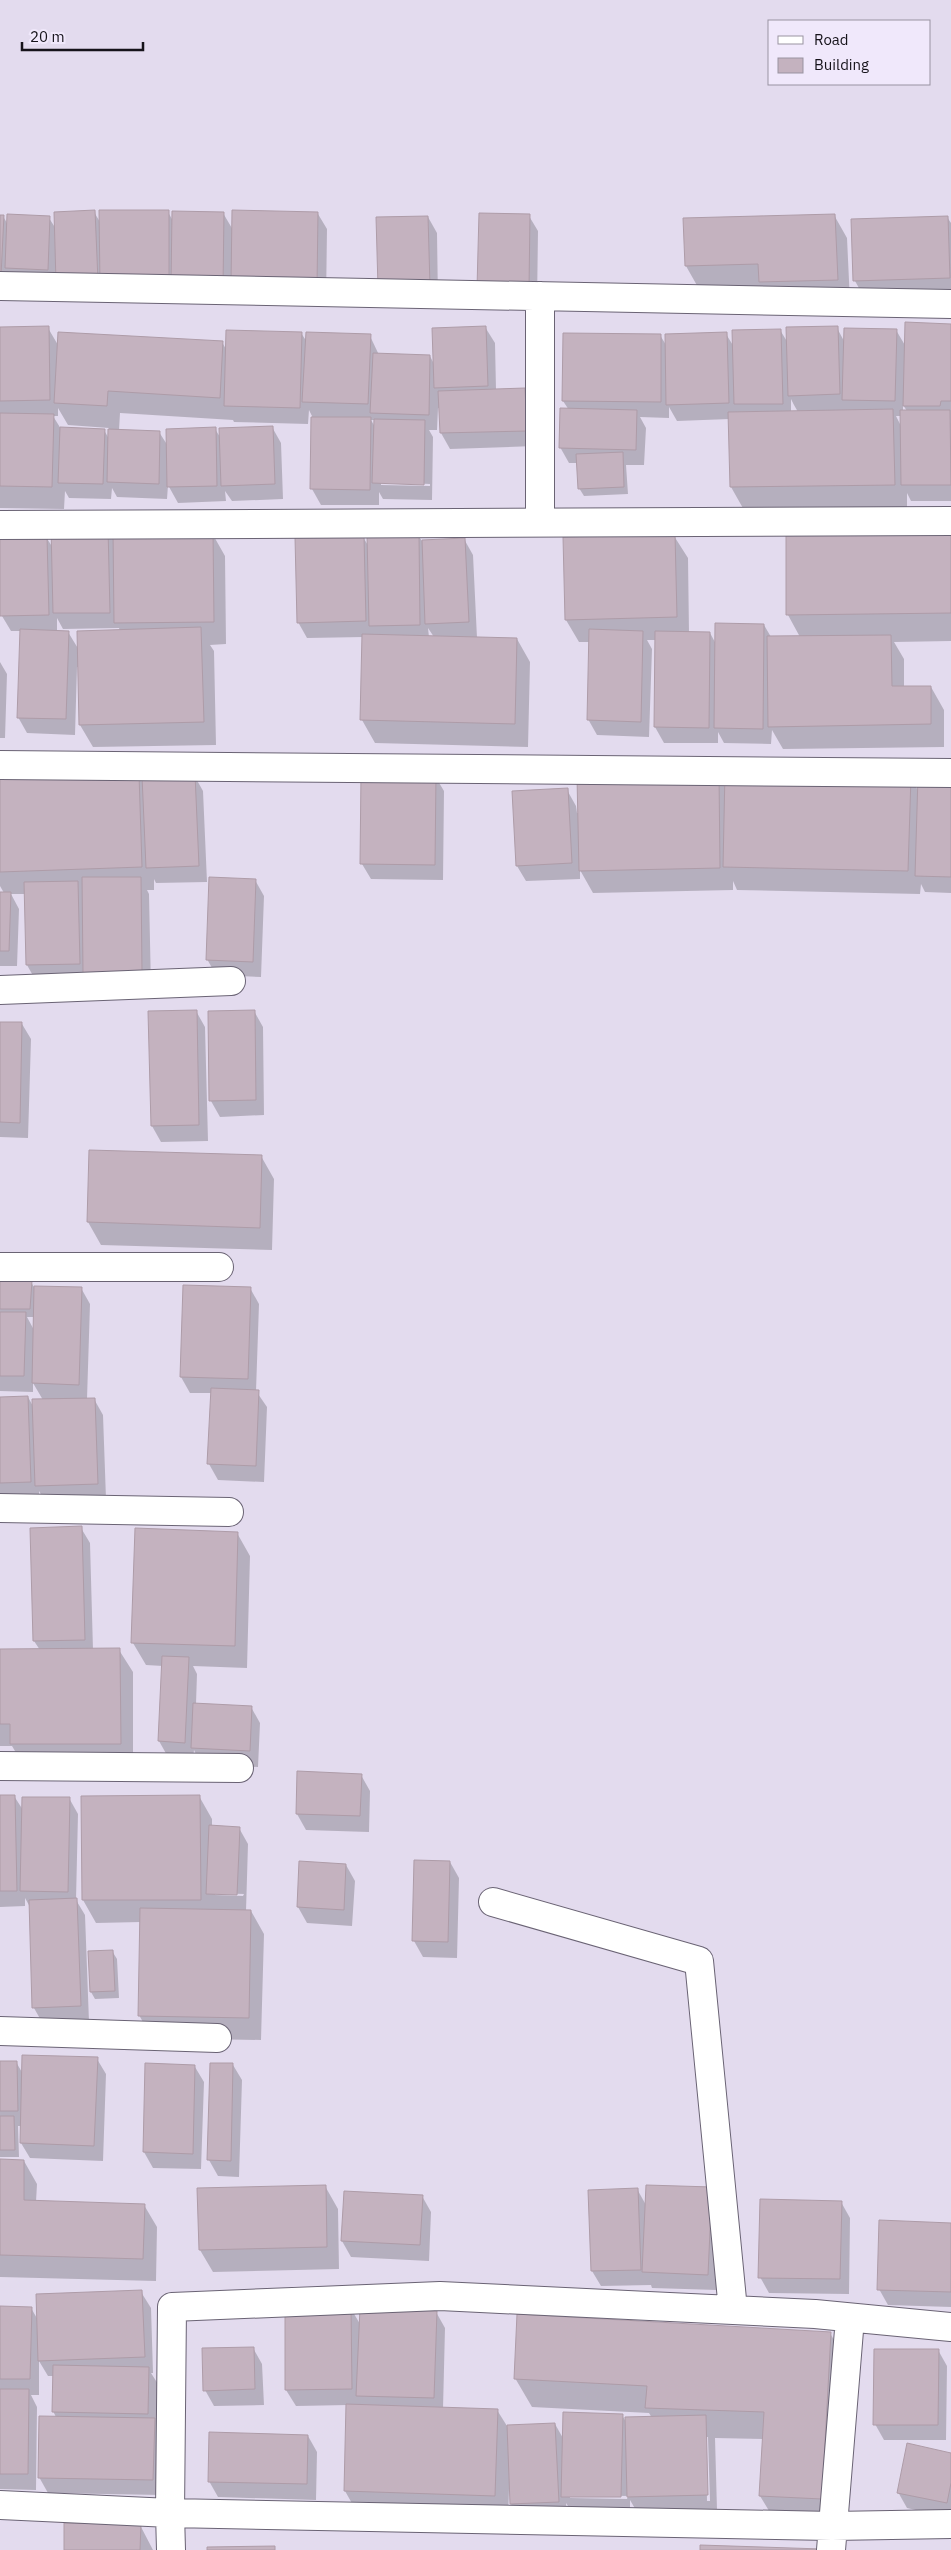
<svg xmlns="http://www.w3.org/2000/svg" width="951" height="2550" viewBox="0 0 951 2550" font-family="'IBM Plex Sans',sans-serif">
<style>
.shadow{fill:#0003;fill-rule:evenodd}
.building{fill:#c4b2bf;stroke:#ae9ca8}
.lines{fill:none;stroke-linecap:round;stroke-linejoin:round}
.street-casing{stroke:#6a6374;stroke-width:30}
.street{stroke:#fff;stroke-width:28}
</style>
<rect width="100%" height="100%" fill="#e3dbee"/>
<path class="shadow" d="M94 212 100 222 168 212 173 221 223 213 233 230 318 214 327 229 326 303 0 291V216H3L8 225 49 218 56 229Z
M834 215 847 238 850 302 699 289 686 266Z
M529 216 538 231 537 304 487 303Z
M428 217 437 233 438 301 389 303Z
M947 217 951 223V294L864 297 855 281Z
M951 325V501H911L907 493V507L744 510 731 487 730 419 677 421 669 407V418L640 417 646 428 644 465H626L628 494 584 496 579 488 578 463H569L560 447 569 410 563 401 660 335 666 345 726 334 734 347 780 330 788 343 837 328 844 341 896 330 906 347ZM791 399 794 405 798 412H791ZM903 405 907 411H903ZM896 416H901V426Z
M485 327 495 343 496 390H525L534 405 535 446 450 449 441 433 440 408H438L437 430H429L433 437 432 500 383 499 379 492V505H321L312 489V416L309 410 308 424 234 422 233 420 120 413 119 430 159 432 168 446 215 429 220 437 272 427 281 443 283 499 232 501 225 491 226 501 178 503 168 485 167 499 117 497 112 488 111 499 69 498 65 491 64 509 0 508V328H48L58 345 222 342 227 351 301 333 307 342 370 336 379 355 430 356 435 366ZM58 408 68 425 109 428V439L104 430 61 429 53 416H58ZM371 420H376L375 427ZM381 482 430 484V486L381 485Z
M951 528V641L894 642 904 659V687H931L944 710V747L783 749 772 730 771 744 724 743 718 732V743H664L655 727 656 640H647L652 649 649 737 597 735 588 719 590 642H579L566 620 674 536 688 558 689 633H710L716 644 764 625 771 637H800L788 615 787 530Z
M52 530 212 533 225 556 226 644 210 645 214 651 216 745 93 747 80 725 79 667H77L75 735 27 733 18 717 21 631H11L2 616 0 594 46 537 53 548ZM57 618 63 629 119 628 120 631 79 650 68 632H57Z
M418 535 422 541 464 539 473 555 477 638 517 639 530 662 528 747 375 743 362 720 364 637 307 638 298 622 363 537 369 547ZM428 628 434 637H429Z
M0 662 7 674 5 738H0Z
M138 775 144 785 194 775 203 791 207 882 156 883 154 879V890H147L149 894 151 988 36 981 27 965 25 894H11L19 909 17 966H0V893H4L0 886V779Z
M435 776 444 791 443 880 371 879 362 864Z
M718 776 726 789 910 777 919 792 951 778V893L925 892 921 884 920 894 737 890 733 881V890L593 893 580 870V879L526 881 517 866 567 790 576 806 577 813H579Z
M255 880 264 896 261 977 216 975 207 959Z
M196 1011 205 1027 208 1141 161 1142 152 1126Z
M254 1011 263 1027 264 1115 220 1117 211 1101Z
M0 1023 22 1024 31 1039 28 1138 0 1137Z
M90 1152 261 1156 274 1179 272 1250 101 1245 88 1222Z
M0 1281 31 1282 34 1287 81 1288 90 1304 87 1399H94L103 1415 106 1499 45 1501 39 1491V1497L0 1499V1398L28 1397 34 1408 43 1400 33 1383V1392L0 1391ZM27 1317H35L34 1330Z
M184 1286 250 1288 259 1304 256 1391 267 1407 264 1482 218 1480 209 1464 212 1393H190L181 1377Z
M81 1528 90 1543 93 1650H119L133 1672V1766H24L12 1746H0V1651L40 1650 34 1641Z
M237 1533 250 1556 247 1668 193 1666 197 1674 196 1704 251 1707 260 1723 258 1767 201 1764 194 1750 193 1758 168 1757 159 1741 163 1666 146 1665 133 1643Z
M361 1775 370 1791 369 1832 306 1830 297 1814Z
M0 1796H14L23 1810 69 1798 78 1814 76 1900 85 1915 89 2022 43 2024 34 2008 30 1907 25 1898V1906L0 1907Z
M199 1796 212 1819V1827L239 1828 248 1844 246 1911H251L264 1934 261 2040 152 2038 139 2015 141 1922 96 1923 83 1900ZM215 1893 244 1894 243 1896 215 1895Z
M416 1861 450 1862 459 1878 457 1958 423 1957 414 1941Z
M346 1865 355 1881 352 1926 307 1923 298 1907Z
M112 1951 117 1959 119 1998 95 1999 91 1992Z
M97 2059 106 2074 103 2161 30 2158 21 2143V2126H18L19 2157H0V2062H16L23 2074Z
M233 2065 242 2080 239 2177 218 2176 209 2160Z
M195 2067 204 2082 201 2169 153 2168 144 2152Z
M0 2160 24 2161 37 2184 36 2202 144 2205 157 2227 156 2281 0 2277Z
M325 2186 338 2209 339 2269 213 2272 200 2250Z
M637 2189 646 2205 720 2204 717 2290 652 2288 651 2285 601 2286 592 2271Z
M422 2196 431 2212 429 2261 351 2257 342 2241Z
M841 2202 850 2218 849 2294 769 2293 760 2277Z
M951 2224V2307L888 2305 879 2289Z
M141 2292 151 2308 153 2373H151L158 2384 157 2424 163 2435 162 2495 48 2493 39 2477 56 2417 53 2411 54 2376H48L39 2361V2395H31L37 2407 36 2490 0 2489V2307L31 2308 38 2320Z
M350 2307 360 2324 436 2312 445 2328 443 2409 497 2410 507 2426 555 2424 564 2440 622 2415 626 2422 652 2418 649 2413 532 2407 515 2378 830 2333 846 2361 837 2527 777 2524 760 2496 763 2439 715 2438 717 2510 637 2512 630 2500V2513L572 2512 566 2503 567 2518 520 2519 511 2504V2489H509L508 2518 358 2514 345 2491 348 2405 296 2406 286 2390ZM706 2437H708L710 2501H707ZM570 2495 628 2496 627 2499 570 2498Z
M253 2348 262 2364 264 2405 214 2406 205 2390Z
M938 2350 947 2366 946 2440H884L875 2424Z
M308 2436 317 2452 316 2500 218 2497 209 2481Z
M951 2454V2518L907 2508 898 2492Z
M140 2525 153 2550H65Z"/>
<path class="building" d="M95 210 98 281 56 282 54 212Z
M99 210H169V284H100Z
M232 210 318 212 317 287 231 285Z
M172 211 224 212 223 287 171 286Z
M479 213 530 214 529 289 477 288Z
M7 214 50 216 48 270 5 268Z
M835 214 838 280 759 282 758 264 685 266 683 218Z
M0 215H4L1 276H0Z
M428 216 430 286 378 287 376 217Z
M948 216 950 278 853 281 851 219Z
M905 322 951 324V401H941L940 406H903Z
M49 326 50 400 0 401V327Z
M486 326 488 386 434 388 432 328Z
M838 326 840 394 788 396 786 327Z
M844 328 897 329 895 401 842 400Z
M781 329 783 404H734L732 330Z
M226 330 302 332 300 408 224 406Z
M58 332 223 341 220 398 108 391 107 406 54 403Z
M306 332 371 334 368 404 302 402Z
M727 332 729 403 666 405 665 334Z
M563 333 661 334V402L562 401Z
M373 353 430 355 429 415 370 413Z
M525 388 527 431 440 433 438 391Z
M560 408 637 410 636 450 559 448Z
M893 409 895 485 730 487 728 412Z
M900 410H950L951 485H901Z
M0 413 54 414 52 487 0 486Z
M311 417H371L370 490 310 489Z
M374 419 425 420 424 485 372 483Z
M273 426 275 484 221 486 219 428Z
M60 427 105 429 103 484 58 483Z
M216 427 217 486 167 487 166 429Z
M108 429 160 431 159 484 107 482Z
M623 452 624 487 578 489 576 454Z
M108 527 110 613H53L51 528Z
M951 527V613L786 615V528Z
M113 532H213L214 622 114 623Z
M419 534 420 625 369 626 367 535Z
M675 534 677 617 565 620 563 537Z
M47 536 49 615 0 616V537Z
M364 536 366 621 297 623 295 537Z
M465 538 469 622 425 624 422 540Z
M715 623 764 624 763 729 714 728Z
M201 627 204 722 79 725 77 631Z
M20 629 69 631 66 719 17 718Z
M589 629 643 631 641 722 587 720Z
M655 631 710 632 709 728 654 727Z
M362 634 517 638 515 724 360 720Z
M891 635 892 686H931V724L768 727 767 636Z
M725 771 911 776 908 871 723 867Z
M139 774 142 867 0 872V778Z
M195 774 199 866 146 868 142 776Z
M361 774H436L435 865 360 864Z
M719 774 720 868 579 871 577 777Z
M918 776 951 777V877L915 876Z
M568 788 572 863 516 866 512 791Z
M82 877H141L142 972 83 973Z
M209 877 256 879 253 962 206 960Z
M78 881 80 964 26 965 24 882Z
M0 892H11L9 951H0Z
M197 1010 199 1125 151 1126 148 1011Z
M255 1010 256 1100 209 1101 208 1011Z
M0 1022H22L20 1123 0 1122Z
M89 1150 262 1155 260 1228 87 1222Z
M0 1280 32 1281 30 1309H0Z
M183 1285 251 1287 248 1379 180 1377Z
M34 1286 82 1287 79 1385 32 1383Z
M0 1312H26L24 1376H0Z
M211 1388 259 1390 256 1466 207 1464Z
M28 1396 31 1482 0 1483V1397Z
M95 1398 98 1484 35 1486 32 1399Z
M82 1526 85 1640 33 1641 30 1528Z
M135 1528 238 1532 235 1646 131 1643Z
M120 1648 121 1744H10V1724H0V1649Z
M162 1656 189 1657 185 1743 158 1741Z
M193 1703 252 1706 250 1751 191 1748Z
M297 1771 362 1774 360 1816 296 1814Z
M0 1795H15L17 1891H0Z
M200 1795 201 1900H82L81 1796Z
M22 1797H70L68 1892 20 1891Z
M209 1825 240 1827 237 1895 206 1894Z
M414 1860 450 1861 448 1942 412 1941Z
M299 1861 346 1864 344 1910 297 1907Z
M77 1898 81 2006 32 2008 29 1900Z
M140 1908 251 1910 249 2018 138 2016Z
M113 1950 115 1991 90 1992 88 1951Z
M22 2055 98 2057 94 2146 20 2143Z
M0 2061H17L18 2111H0Z
M145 2063 195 2065 193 2154 143 2152Z
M210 2063H233L231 2161 207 2160Z
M0 2116H14L15 2150H0Z
M0 2159 24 2160V2200L145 2204 143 2259 0 2255Z
M326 2185 327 2247 199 2250 197 2188Z
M646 2185 712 2187 708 2275 642 2272Z
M638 2188 641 2270 591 2271 588 2190Z
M344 2191 423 2195 420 2245 341 2241Z
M760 2199 842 2201 840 2279 758 2278Z
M879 2220 951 2223V2292L877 2290Z
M142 2290 145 2357 38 2361 36 2294Z
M0 2306 32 2307 30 2379H0Z
M351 2306 352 2389 285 2390V2307Z
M360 2308 437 2311 434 2398 356 2396Z
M517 2314 831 2332 822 2499 759 2496 764 2412 645 2408 647 2386 514 2379Z
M254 2347 255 2389 203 2391 202 2348Z
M874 2349H939L938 2425H873Z
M53 2365 149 2367 148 2414 52 2412Z
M0 2389H29L28 2474H0Z
M346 2404 498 2409 495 2496 344 2491Z
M563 2412 623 2414 621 2497H561Z
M706 2415 708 2495 627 2497 625 2417Z
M39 2416 155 2418 153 2480 38 2478Z
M555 2423 559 2502 510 2504 507 2425Z
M209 2432 308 2435 307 2484 208 2482Z
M907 2443 951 2453V2483L947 2503 897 2493Z
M64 2523 141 2524 140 2550H64Z
M700 2545 822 2549V2550H700Z
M275 2546V2550H207V2547Z"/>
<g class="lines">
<g class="street-casing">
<path id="street" d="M0 286 951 304
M540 296V522
M0 525 951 521
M0 765 951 773
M0 990 231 981
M0 1267H219
M0 1508 229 1512
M0 1766 239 1768
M493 1902 699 1961 733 2310
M0 2031 217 2038
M951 2327 815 2314 440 2296 172 2307 170 2513 832 2526 951 2524
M0 2505 170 2513 171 2550
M831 2550 850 2318"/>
</g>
<use href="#street" class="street"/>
</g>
<rect x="768" y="20" width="162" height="65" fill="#f0e8fb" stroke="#9993a1"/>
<rect x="778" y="36" width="25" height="8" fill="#ffffff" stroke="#9993a1"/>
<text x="814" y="45" font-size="15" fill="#16131a">Road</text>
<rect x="778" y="58" width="25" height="15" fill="#c4b2bf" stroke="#9993a1"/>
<text x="814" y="70" font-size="15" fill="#16131a">Building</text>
<path d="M22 42v8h121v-8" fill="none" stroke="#16131a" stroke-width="2.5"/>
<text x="30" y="42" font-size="15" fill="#16131a" stroke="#f0e8fb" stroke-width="4" paint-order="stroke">20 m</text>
</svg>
